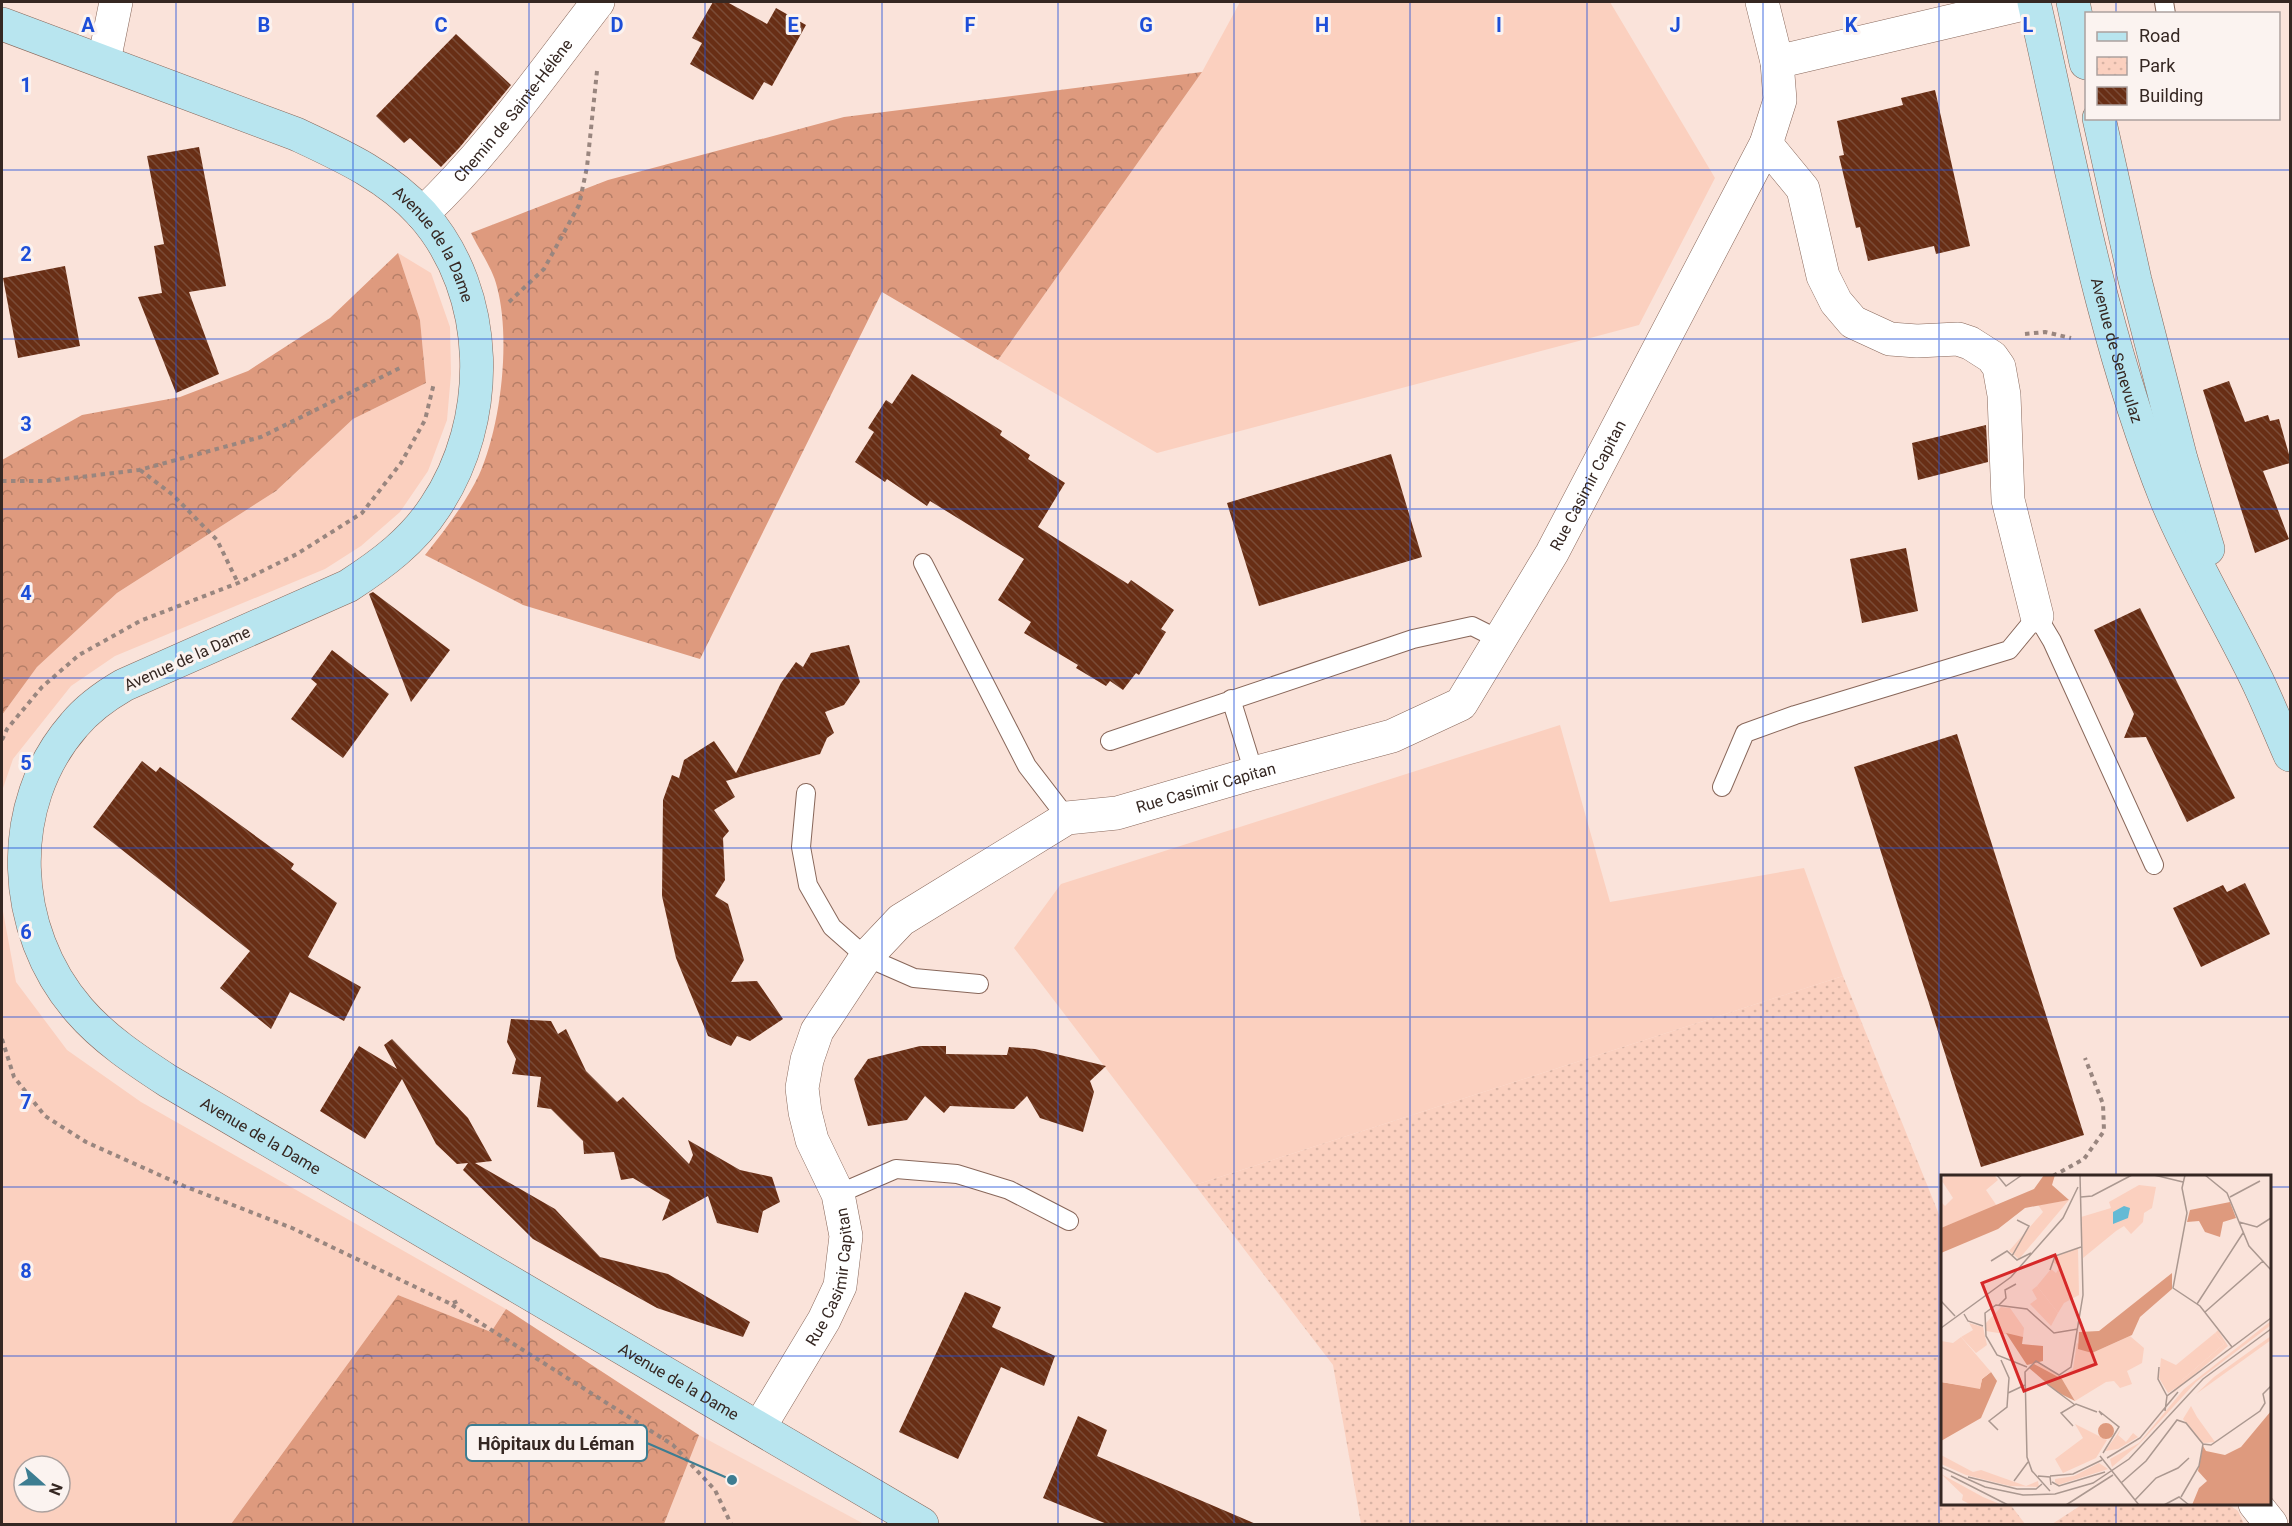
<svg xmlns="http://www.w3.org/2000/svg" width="2292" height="1526" viewBox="0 0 2292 1526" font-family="Roboto,sans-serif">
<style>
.built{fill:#fad6c7}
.grass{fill:#fbd0bf;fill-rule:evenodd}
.forest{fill:url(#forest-crowns)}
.park{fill:url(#park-dots)}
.building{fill:url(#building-back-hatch)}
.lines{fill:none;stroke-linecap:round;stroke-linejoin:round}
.lane-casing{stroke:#88675a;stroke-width:20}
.street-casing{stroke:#88675a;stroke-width:34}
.secondary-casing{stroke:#88675a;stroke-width:34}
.path{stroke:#99867f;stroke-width:4;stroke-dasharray:4.5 4.5;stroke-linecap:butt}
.lane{stroke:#fff;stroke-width:18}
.street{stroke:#fff;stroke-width:33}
.secondary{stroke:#b8e5ef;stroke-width:33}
.grid{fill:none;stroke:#1d4ed8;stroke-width:1.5;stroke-opacity:0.55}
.labels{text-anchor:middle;stroke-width:6;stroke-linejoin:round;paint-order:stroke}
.street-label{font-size:16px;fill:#352722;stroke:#fbf3f0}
.inset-road{fill:none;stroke:#ab9890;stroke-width:1.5}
.view{fill:#d62828;fill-opacity:0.15;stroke:#d62828;stroke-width:3}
.inset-edge{fill:none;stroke:#352722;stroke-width:3}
.grid-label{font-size:20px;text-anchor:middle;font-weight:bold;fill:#1d4ed8;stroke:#fbf3f0;stroke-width:6;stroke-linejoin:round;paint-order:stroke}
.leader{fill:none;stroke:#3d7d91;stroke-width:2}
.callout-dot{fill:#3d7d91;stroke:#fbf3f0;stroke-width:2}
.callout{fill:#fbf3f0;stroke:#3d7d91;stroke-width:2}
.callout-label{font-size:18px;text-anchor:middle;font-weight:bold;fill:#352722}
</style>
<defs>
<pattern id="forest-crowns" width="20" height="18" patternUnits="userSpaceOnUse" patternTransform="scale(1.5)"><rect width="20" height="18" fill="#de9a7e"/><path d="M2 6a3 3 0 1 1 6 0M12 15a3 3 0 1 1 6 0" fill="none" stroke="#b57e67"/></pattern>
<pattern id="park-dots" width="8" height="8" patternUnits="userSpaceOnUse" patternTransform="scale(1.5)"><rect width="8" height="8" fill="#fbd0bf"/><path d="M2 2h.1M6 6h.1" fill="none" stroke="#d8b3a4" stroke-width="1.8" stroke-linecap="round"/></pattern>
<pattern id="building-back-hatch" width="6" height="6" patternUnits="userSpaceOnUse" patternTransform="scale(1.5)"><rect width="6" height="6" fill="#682e15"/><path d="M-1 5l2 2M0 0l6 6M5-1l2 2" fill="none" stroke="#7a4b37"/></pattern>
</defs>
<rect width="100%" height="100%" fill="#fae3da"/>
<path class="built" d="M699 1435 864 1524H664Z"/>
<path class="grass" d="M1240 2H1610L1715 178 1639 325 1157 453 998 360 1202 72Z
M398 253 431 273 450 327 451 374 447 420 428 471 400 512 361 546 325 569 115 656 71 686 13 759 2 791V715L37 667 117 593 276 491 353 419 426 383 420 320Z
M1560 725 1610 902 1804 868 1843 976 1195 1185 1014 948 1061 884Z
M2 906 16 982 67 1050 141 1102 506 1309 491 1332 398 1295 231 1524H2ZM24 1466H60V1502H24Z"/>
<path class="forest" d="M1202 72 998 360 882 292 700 659 523 605 425 555C445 530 465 504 479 475 501 426 511 339 497 287 493 269 479 250 471 233L608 180 844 117Z
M398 253 420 320 426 383 353 419 276 491 117 593 37 667 2 715V460L82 415 180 397 248 371 330 318Z
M398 1295 491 1332 506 1309 699 1435 664 1524H231Z"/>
<path class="park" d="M1843 976 1942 1222V1504H2010L2025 1524H1361L1333 1365 1195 1185Z
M2083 1504H2228L2238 1511 2244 1524H2052Z"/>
<path class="building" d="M713 2H727L767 24 776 8 806 25 772 86 764 82 753 100 690 64 702 43 692 38Z
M456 34 511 85 460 147 441 167 410 138 404 143 376 116Z
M1935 90 1970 246 1936 254 1934 246 1868 261 1860 227 1856 228 1839 156 1844 155 1837 121 1903 105 1901 98Z
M199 147 226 286 189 292 219 374 176 393 138 297 162 293 154 246 164 244 147 156Z
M65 266 80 346 18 358 3 278Z
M912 374 1002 431 1000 435 1030 455 1028 459 1065 483 1038 527 1128 584 1131 580 1174 610 1161 629 1166 632 1139 675 1136 673 1123 690 1110 681 1106 686 1076 668 1078 665 1024 633 1031 622 998 600 1024 559 930 501 927 506 887 479 885 482 855 462 874 432 868 428 886 400 892 404Z
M2229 381 2245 422 2268 415 2270 421 2279 419 2290 458V463L2263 471 2289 539 2255 553 2203 390Z
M1986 425 1988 462 1918 480 1912 443Z
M1391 454 1422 557 1259 606 1227 503Z
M1906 548 1918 611 1862 623 1850 559Z
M373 592 450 650 411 702 369 594Z
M2140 608 2235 798 2187 822 2146 737 2124 738 2134 714 2094 630Z
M849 645 860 682 844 705 825 712 834 733 827 738 820 754 726 781 735 797 714 810 729 831 723 838 725 880 715 896 728 904 744 960 731 982 757 981 783 1019 750 1041 737 1036 731 1046 708 1036 676 958 662 896 663 800 672 775 679 778 684 760 714 741 736 773 781 683 796 662 803 667 811 653Z
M332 650 389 694 343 758 291 719 317 684 311 679Z
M1957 734 2084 1135 1981 1167 1854 767Z
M142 761 156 772 160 767 195 792 294 864 291 869 337 903 308 957 361 987 344 1021 290 992 271 1029 220 988 250 951 93 827Z
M2245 883 2270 934 2201 967 2173 908 2223 885 2227 892Z
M511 1019 551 1021 558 1034 566 1029 586 1071 617 1102 623 1097 689 1164 693 1155 688 1140 740 1170 772 1177 780 1202 763 1211 758 1233 717 1223 708 1196 662 1221 670 1200 633 1178 621 1180 614 1152 584 1154 583 1141 551 1109 537 1107 541 1077 512 1074 516 1059 507 1042Z
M392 1039 468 1118 492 1161 475 1163 555 1209 600 1257 668 1274 750 1322 743 1337 657 1308 533 1239 463 1170 468 1163 457 1164 436 1144 402 1079 365 1139 320 1111 359 1046 397 1069 384 1045Z
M920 1046H946V1054L1007 1055 1009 1047 1035 1049 1106 1066 1090 1081 1094 1092 1083 1132 1040 1118 1027 1096 1014 1109 950 1106 944 1113 925 1096 907 1120 868 1126 854 1079 868 1059Z
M965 1292 1001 1307 992 1327 1055 1356 1044 1386 1001 1367 958 1459 899 1432Z
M1078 1416 1107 1430 1097 1456 1256 1524H1107L1043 1498Z"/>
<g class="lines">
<g class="lane-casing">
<path id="lane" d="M2164 2 2166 14
M923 563 1027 766 1067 818
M1231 699 1254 773
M1110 741 1413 639 1472 626 1500 640
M1722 787 1745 733 1795 715 2009 650 2037 616 2052 641 2154 865
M806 793 801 847 808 885 832 927 866 957 914 978 979 984
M838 1194 896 1169 957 1174 1009 1190 1069 1221"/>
</g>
<g class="street-casing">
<g id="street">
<path d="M104 61 116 2"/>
<path d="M1777 62 2032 2"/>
<path d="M1766 144 1803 189 1823 276 1836 302 1853 322 1890 339 1917 341 1958 339 1970 343 1992 357 1999 367 2004 395 2008 500 2037 616"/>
<path id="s1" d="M422 214C489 151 542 74 598 2"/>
<path id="s2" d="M759 1428 824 1320 840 1286 846 1236 838 1194 812 1140 805 1112 802 1088 807 1060 817 1031 866 957 901 920 1067 818 1117 813 1254 773 1392 736 1461 704 1552 553 1766 144 1780 100 1777 62 1762 2"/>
<path d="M2255 1504 2271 1524"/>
</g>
</g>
<g class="secondary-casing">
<g id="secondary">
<path id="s3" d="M2034 2C2072 169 2103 341 2167 501 2193 563 2228 620 2257 680 2269 705 2279 730 2290 755"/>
<path d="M2073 2 2086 63"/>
<path id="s4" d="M2 24 296 134C341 155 388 176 422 214 492 293 493 421 435 507 413 541 382 564 348 586L124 685C105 696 88 708 74 725 4 805 10 931 79 1010 104 1039 136 1060 168 1081L922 1524"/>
<path d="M2099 118 2135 280 2181 459 2208 549"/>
</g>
</g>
<path class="path" d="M509 302 544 269 579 205 587 167 597 71
M2025 334 2045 332 2071 338
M140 470 173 495 217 540 238 583
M2 481H47L139 470 261 437 402 367
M2 740 7 729 42 687 79 655 140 621 238 583 297 554 362 513 401 463 425 420 434 383
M2 1039 14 1077 45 1116 86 1142 184 1186 292 1228 451 1304 460 1300
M2053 1176 2084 1159 2104 1131 2103 1104 2085 1058
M452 1305 673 1445 715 1490 731 1524"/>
<use href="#lane" class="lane"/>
<use href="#street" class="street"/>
<use href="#secondary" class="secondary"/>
</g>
<path class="grid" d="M176 2V1524M353 2V1524M529 2V1524M705 2V1524M882 2V1524M1058 2V1524M1234 2V1524M1410 2V1524M1587 2V1524M1763 2V1524M1939 2V1524M2116 2V14M2116 118V1176M2 170H2290M2 339H2290M2 509H2290M2 678H2290M2 848H2290M2 1017H2290M2 1187H1942M2270 1187H2290M2 1356H1942M2270 1356H2290M2116 1504V1524"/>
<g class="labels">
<g class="street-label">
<text dy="6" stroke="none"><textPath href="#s1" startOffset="138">Chemin de Sainte-Hélène</textPath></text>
<text dy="6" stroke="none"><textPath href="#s4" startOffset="496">Avenue de la Dame</textPath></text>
<text dy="6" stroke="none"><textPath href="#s3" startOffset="358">Avenue de Senevulaz</textPath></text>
<text dy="6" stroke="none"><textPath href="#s2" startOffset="1428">Rue Casimir Capitan</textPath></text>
<text transform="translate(187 658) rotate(-24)" y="6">Avenue de la Dame</text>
<text dy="6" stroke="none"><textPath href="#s2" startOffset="906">Rue Casimir Capitan</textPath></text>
<text dy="6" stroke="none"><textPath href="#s4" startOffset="1738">Avenue de la Dame</textPath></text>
<text dy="6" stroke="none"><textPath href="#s2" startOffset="170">Rue Casimir Capitan</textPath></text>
<text dy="6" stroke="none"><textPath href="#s4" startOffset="2223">Avenue de la Dame</textPath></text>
</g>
</g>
<g transform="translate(1941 1175)">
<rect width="330" height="330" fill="#fae3da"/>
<path d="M4 0H53L57 5 45 15 56 31 0 53V27L4 31 12 23 1 6ZM128 25 78 84 68 76 102 37 97 30ZM96 111 117 138 110 151 89 129 96 124 91 115ZM60 132 69 133 83 153 82 162 45 156 44 149ZM330 146V150L255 207 198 269 171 292 169 284 198 268 243 214ZM28 148 42 152 46 170 35 178 20 162 32 155ZM277 155 287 171 232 218 241 205 283 169 274 158ZM189 161 203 173 201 188 186 196 191 209 179 213 173 206 165 207 134 226 121 204 88 191 95 187 121 202 132 194 136 168 151 178ZM330 161V165L255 219 273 202ZM250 231 256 242 274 267 262 268 242 244ZM134 249 166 265 155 283 122 298 114 284 142 263ZM180 254 177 260 185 267 192 258 197 262 177 274 164 276ZM0 280 32 297 40 295 85 311 97 306 98 312 69 311 25 300 0 289ZM158 288 167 294 117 310 114 307V304L133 301ZM0 299 42 322 61 330H30L21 325 22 320Z" fill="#fbd0bf"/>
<path d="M103 0H114L111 10 128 25 84 33 57 54 0 78V53L93 14ZM289 27 295 43 282 47 279 62 264 57 258 46 246 47 249 35ZM231 98V114L199 142 191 160 151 178 137 174 138 157 158 156ZM65 158 82 162 81 169 102 171V186L86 190ZM93 189 121 204 134 226 116 217 88 193ZM50 197 56 206 40 243 0 266V207L39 213 41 204ZM330 236V330H251L258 313 266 306 257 296 262 271 265 276 284 280 300 272ZM157 256a8 8 0 1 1 16 0a8 8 0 1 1-16 0Z" fill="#de9a7e"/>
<path d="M198 10 215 12 211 33 203 38 202 47 190 59 183 51 175 56 142 83 140 42 170 33 168 27ZM137 73 138 120 123 128 117 138 96 111 110 94 115 98 119 92 112 87 116 80ZM274 158 283 169 241 205 243 208 227 218 218 203 220 183 235 190ZM20 162 50 197 41 204 39 214 0 207V166L12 168Z" fill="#fbd0bf"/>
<path d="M183 31 189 33 187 43 172 49V37Z" fill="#64bad5"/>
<path class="inset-road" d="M56 0 65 11 81 0M213 0 242 7M244 0 241 13 246 38 232 113 259 131 291 172M264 0 286 18 308 71 330 95M140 22 151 21 191 0M289 22 319 6M298 47 316 52 330 43M71 81 88 51 76 45M50 86 66 76 76 85 90 78M109 95 114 81 140 72M0 126 14 141M256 129 302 58M58 130 65 123 64 115 75 109M264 137 322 86M23 139 27 146 42 151M0 153 70 102 122 43 137 12M86 192 56 180 45 161 44 138 55 130 86 134 113 158 137 154M218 192 217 204 226 221M106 209 134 230M67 218 84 210M224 236 226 221 330 143M161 240 158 236 178 252 162 278M132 251 120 238 135 229 156 237M57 255 48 246 66 232 68 203 60 185M159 281 198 330M166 283 199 263 237 217M0 292 44 312 82 320 114 319 152 308 188 284 262 204 330 154M10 301 67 330M97 301 109 302 110 310M109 301 132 299 161 285M27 302 76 314H95L101 309M73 306 87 287M111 307 118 311 164 297M180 308 205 286 236 245 245 248 262 269 270 270 319 236 324 228 322 219 330 211M109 316 91 296 86 282 84 197 95 186 118 200 130 192 142 120 139 0M240 322 258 291 262 269M194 325 215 303 237 293 248 283M125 330 172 300M223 330 238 322 248 330"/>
<path class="view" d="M114 80 155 189 83 216 41 108Z"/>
<rect width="330" height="330" class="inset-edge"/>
</g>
<g class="grid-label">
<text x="88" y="32">A</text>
<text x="264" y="32">B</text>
<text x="441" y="32">C</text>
<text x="617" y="32">D</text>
<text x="793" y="32">E</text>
<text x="970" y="32">F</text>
<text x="1146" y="32">G</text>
<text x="1322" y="32">H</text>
<text x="1499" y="32">I</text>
<text x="1675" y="32">J</text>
<text x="1851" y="32">K</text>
<text x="2028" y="32">L</text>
<text x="26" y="92">1</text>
<text x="26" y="261">2</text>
<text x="26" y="431">3</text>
<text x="26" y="600">4</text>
<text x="26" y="770">5</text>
<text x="26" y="939">6</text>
<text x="26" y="1109">7</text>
<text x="26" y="1278">8</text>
</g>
<path class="leader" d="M732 1480L647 1443"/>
<circle class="callout-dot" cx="732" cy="1480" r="6"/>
<rect class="callout" x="466" y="1425" width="181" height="36" rx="6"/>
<g class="callout-label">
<text x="556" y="1450">Hôpitaux du Léman</text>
</g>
<rect width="2292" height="1526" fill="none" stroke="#352722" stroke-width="6"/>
<rect x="2085" y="12" width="195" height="108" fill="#fbf3f0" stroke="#aca19e" stroke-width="1.5"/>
<rect x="2097" y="32" width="30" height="9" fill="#b8e5ef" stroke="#aca19e" stroke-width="1.5"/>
<text x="2139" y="42" font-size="18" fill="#352722">Road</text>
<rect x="2097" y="57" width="30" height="18" fill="url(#park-dots)" stroke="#aca19e" stroke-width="1.5"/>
<text x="2139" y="72" font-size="18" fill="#352722">Park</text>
<rect x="2097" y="87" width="30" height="18" fill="url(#building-back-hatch)" stroke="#aca19e" stroke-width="1.5"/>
<text x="2139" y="102" font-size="18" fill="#352722">Building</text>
<g transform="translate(42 1484) rotate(111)"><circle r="28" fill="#fbf3f0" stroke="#aca19e" stroke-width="1.5"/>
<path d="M0-4.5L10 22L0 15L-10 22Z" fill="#3d7d91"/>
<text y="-9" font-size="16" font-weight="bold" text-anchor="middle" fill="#352722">N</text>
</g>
</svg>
